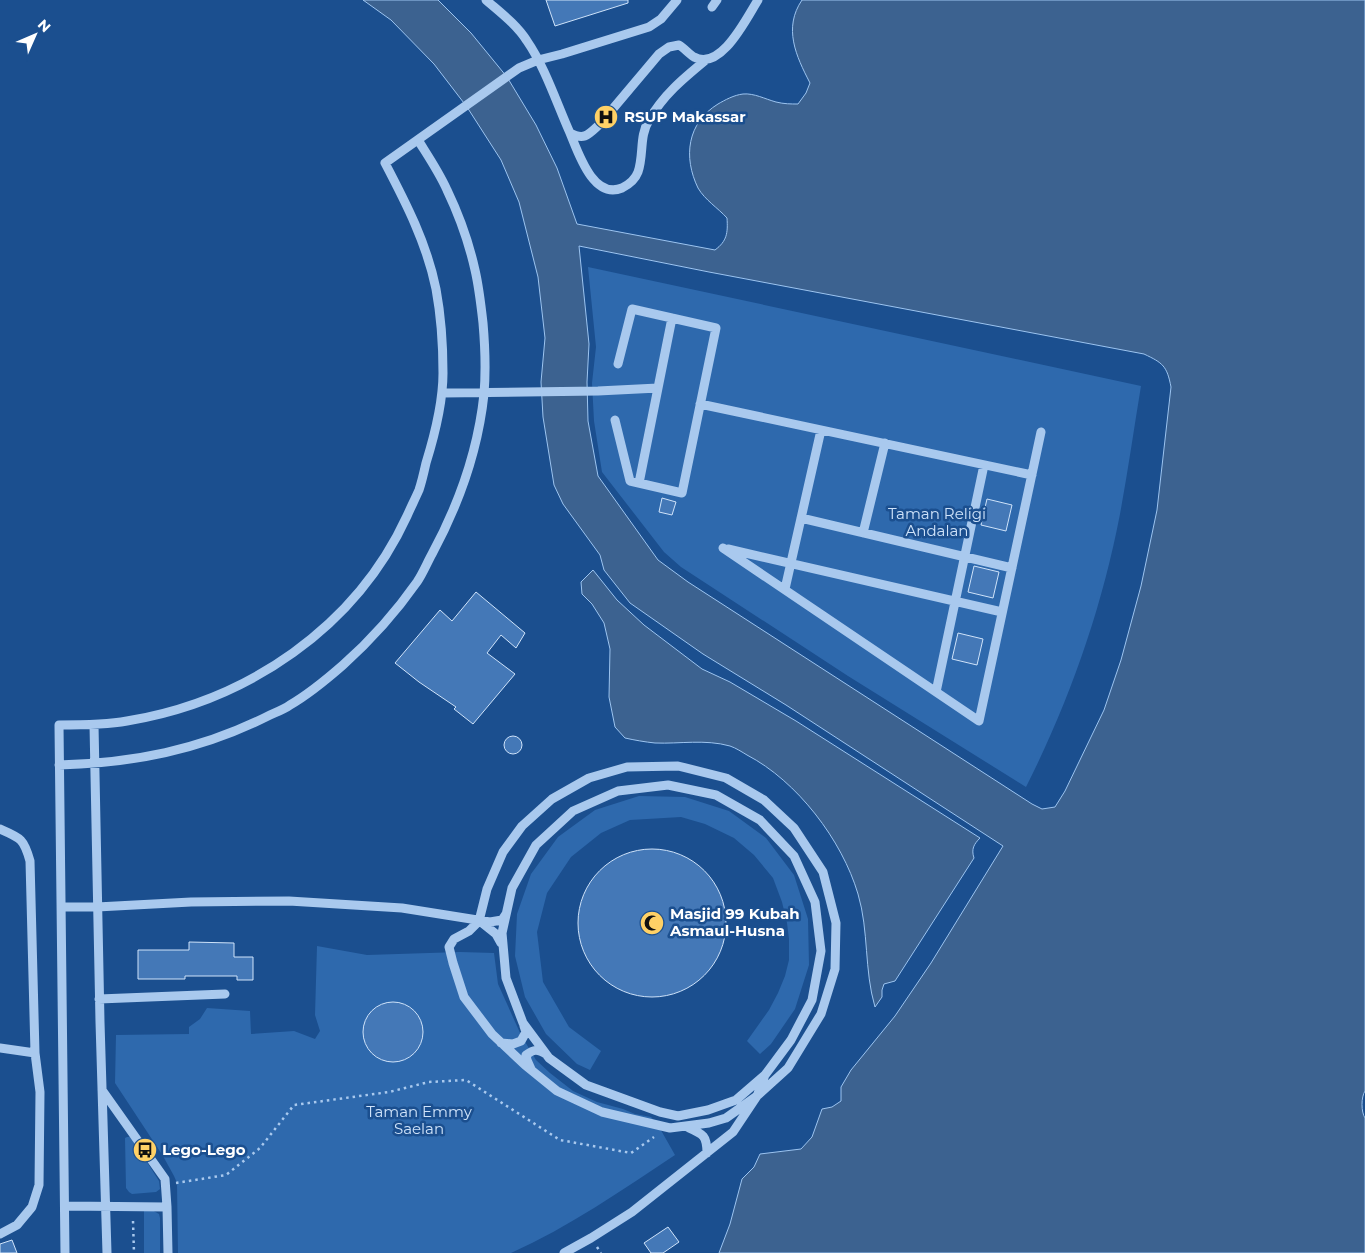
<svg xmlns="http://www.w3.org/2000/svg" width="1365" height="1253" viewBox="0 0 1365 1253" font-family="Montserrat,sans-serif">
<style>
.green{fill:#2e69ad}
.water{fill:#3c6290;stroke:#9cc4f0;fill-rule:evenodd}
.building{fill:#4478b7;stroke:#cfe3fa}
.lines{fill:none;stroke-linecap:round;stroke-linejoin:round}
.path{stroke:#a9c9ee;stroke-width:2.5;stroke-dasharray:2.5 4;stroke-linecap:butt}
.minor{stroke:#a9c9ee;stroke-width:9}
.labels{text-anchor:middle;stroke-width:5;stroke-linejoin:round;paint-order:stroke}
.poi-label{font-size:15px;font-weight:bold;fill:#fff;stroke:#1b4f8f;text-anchor:start}
.park-label{font-size:15px;fill:#cfe3fa;stroke:#1b4f8f}
</style>
<rect width="100%" height="100%" fill="#1b4f8f"/>
<path class="green" d="M588 267 1141 386C1134 428 1128 471 1120 514 1102 608 1070 700 1026 787L848 676 681 567 664 552 602 472 594 421 592 383 596 347Z
M639 796 685 797 729 811 766 838 794 875 808 919 809 965 795 1009 771 1044 760 1054 747 1041 769 1010 778 993 785 976 789 960V939L787 923 782 902 773 878 754 855 734 838 705 824 681 817 630 820 601 833 571 857 547 893 537 932 543 982 569 1027 601 1051 590 1070 577 1064 546 1034 525 997 515 956 517 914 531 874 558 837 595 810Z
M317 946 367 955 460 952 494 953 498 984 521 1035 536 1060 550 1073 573 1091 597 1102 623 1109 635 1114 651 1117 658 1125 675 1155C622 1190 569 1227 511 1253H178L177 1183 174 1176 163 1156 115 1083 116 1035 189 1034V1027L200 1019 207 1008 250 1011 251 1034 294 1031 315 1039 320 1031 315 1015Z
M127 1137H130L133 1140 159 1181 160 1189 156 1192 132 1194 129 1192 126 1188 125 1138Z
M152 1210 159 1214 160 1218V1253H144V1211Z"/>
<path class="water" d="M363 0H438L471 33 507 77 536 125 557 168 577 224 715 250C727 241 728 233 727 218 718 208 705 200 698 188 683 157 687 123 718 104 725 100 734 95 743 94 754 93 765 99 776 102 784 104 791 104 798 104L806 93 810 83C796 56 783 28 802 0H1365V1091C1361 1097 1361 1112 1365 1118V1253H719L730 1224 742 1179 754 1167 760 1154 801 1149 812 1137 822 1109 832 1107 841 1101V1087L851 1070 895 1016 931 963 1003 846 786 705 703 654 630 603 604 570 600 555 563 504 554 485 543 417 541 382 545 338 538 277 519 202 501 160 467 107 434 64 391 20ZM579 246 709 272 1144 354C1163 363 1167 366 1171 387L1157 510 1141 586 1121 660 1104 710 1065 791 1055 807 1042 809 1032 804 688 582 658 560 598 476 588 421 587 382 589 344Z
M593 570 617 600 644 625 702 669 730 682 796 721 980 838C974 844 971 849 974 858L895 981 884 984 882 990V997L875 1007C864 970 869 931 858 894 842 840 797 781 747 755 742 752 736 748 730 746 705 739 680 744 655 743 645 742 634 740 625 738L615 727 609 697 610 649 604 623 592 604 582 594 581 582Z"/>
<path class="building" d="M546 0H628V3L555 26Z
M662 498 676 502 672 515 659 512Z
M987 499 1012 505 1006 531 981 525Z
M974 566 999 572 993 598 968 592Z
M476 592 525 633 516 648 501 635 487 653 515 674 473 724 454 709 456 707 419 682 395 663 440 610 452 621Z
M958 633 983 639 977 665 952 659Z
M504 745a9 9 0 1 1 18 0a9 9 0 1 1-18 0Z
M578 923a74 74 0 1 1 148 0a74 74 0 1 1-148 0Z
M189 942 234 943V957H253V980H237V976H185V979H138V950H189Z
M363 1032a30 30 0 1 1 60 0a30 30 0 1 1-60 0Z
M668 1227 679 1242 663 1253H651L644 1243Z
M12 1240 17 1253H0V1244Z"/>
<g class="lines">
<path class="path" d="M176 1183 226 1175 260 1148 294 1105 389 1092 429 1082 466 1080 560 1140 631 1153 654 1137
M133 1221 134 1253
M597 1247 601 1253"/>
<path class="minor" d="M486 0C501 13 517 25 527 41 545 67 557 104 570 133 585 141 589 134 600 124L659 54 669 47 679 45C684 48 689 54 694 57 721 72 747 17 758 0
M712 7 717 0
M570 133C578 152 593 200 622 188 630 184 635 180 638 172 644 155 639 136 649 120 664 94 684 78 707 59
M442 393 598 391 658 388
M700 404 1032 475
M615 420 630 481 682 493 716 328 632 309 618 364
M639 483 672 318
M801 518 1012 568
M863 533 885 443
M723 548 979 721 1041 432
M728 549 1002 612
M785 589 821 430
M936 692 984 465
M94 725 100 1022 107 1253
M59 765C133 763 200 750 266 717 274 713 283 710 290 705 309 694 327 679 343 665 371 640 396 612 417 582 423 573 427 563 432 554 459 504 478 451 484 394 486 370 485 346 483 323 481 305 479 287 475 270 469 243 459 215 447 190 439 172 428 156 418 140
M678 766 726 778 764 800 794 828 823 872 836 923 835 969 821 1014 788 1068 757 1096 726 1118 709 1123 670 1128 602 1112 557 1091 525 1065 492 1034 464 997 453 963 449 947 454 939 469 931 479 921 487 889 503 852 522 826 552 799 589 778 627 767Z
M0 829C21 838 24 839 30 861L35 1053 40 1092 39 1185 32 1207 17 1225 0 1234
M61 907H97L191 902 289 901 402 908 490 922 502 920 506 914
M481 922 496 934 501 943
M99 999 225 994
M501 1043 513 1044 521 1041 526 1032 524 1026
M0 1048 35 1053
M531 1069 527 1060 526 1055C534 1049 537 1049 546 1054
M102 1090 165 1179 167 1207 168 1253
M687 1127C703 1134 707 1135 707 1153
M65 1206 167 1207
M65 1253 59 725C82 725 105 725 127 721 248 701 356 627 407 516 411 507 415 499 419 490 422 481 424 472 426 463 435 434 443 403 443 373 443 345 441 316 436 289 427 244 406 203 385 163L519 68 538 60 562 54 649 27 661 19 677 0
M564 1253 591 1238 632 1212 733 1132 757 1096 765 1075 791 1040 812 1000 821 951 815 902 794 856 760 820 716 795 668 785 618 791 573 811 536 845 512 888 502 933 506 978 523 1023 549 1058 586 1085 660 1112 678 1116 708 1110 736 1100 765 1075"/>
</g>
<defs>
<g id="hospital-disc" transform="scale(1.25)"><circle r="9.5" fill="#ffd166" stroke="#1b4f8f"/><path d="M-5-5h3v3.5h4V-5h3V5h-3V1.5h-4V5h-3Z" fill="#111"/></g>
<g id="mosque-disc" transform="scale(1.25)"><circle r="9.5" fill="#ffd166" stroke="#1b4f8f"/><path d="M3.5-4.9A6 6 0 1 0 3.5 4.9A5 5 0 1 1 3.5-4.9Z" fill="#111"/></g>
<g id="bus-disc" transform="scale(1.25)"><circle r="9.5" fill="#ffd166" stroke="#1b4f8f"/><path d="M-5-6H5V4H4V6H2V4H-2V6H-4V4H-5ZM-3.5-4V0h7V-4ZM-3.5 1.2v1.5H-2V1.2ZM2 1.2v1.5H3.5V1.2Z" fill="#111"/></g>
</defs>
<g fill-rule="evenodd">
<use href="#hospital-disc" x="606" y="117"/>
<use href="#mosque-disc" x="652" y="923"/>
<use href="#bus-disc" x="145" y="1150"/>
</g>
<g class="labels">
<g class="poi-label">
<text x="624" y="122">RSUP Makassar</text>
<text x="670" y="919">Masjid 99 Kubah<tspan x="670" dy="17">Asmaul-Husna</tspan></text>
<text x="162" y="1155">Lego-Lego</text>
</g>
<g class="park-label">
<text x="937" y="519">Taman Religi<tspan x="937" dy="17">Andalan</tspan></text>
<text x="419" y="1117">Taman Emmy<tspan x="419" dy="17">Saelan</tspan></text>
</g>
</g>
<g transform="translate(35 35) rotate(45)" stroke="#1b4f8f" stroke-width="4" paint-order="stroke">
<path d="M0-4L9 19L0 12L-9 19Z" fill="#ffffff"/>
<text y="-8" font-size="14" font-weight="bold" text-anchor="middle" fill="#ffffff">N</text>
</g>
</svg>
